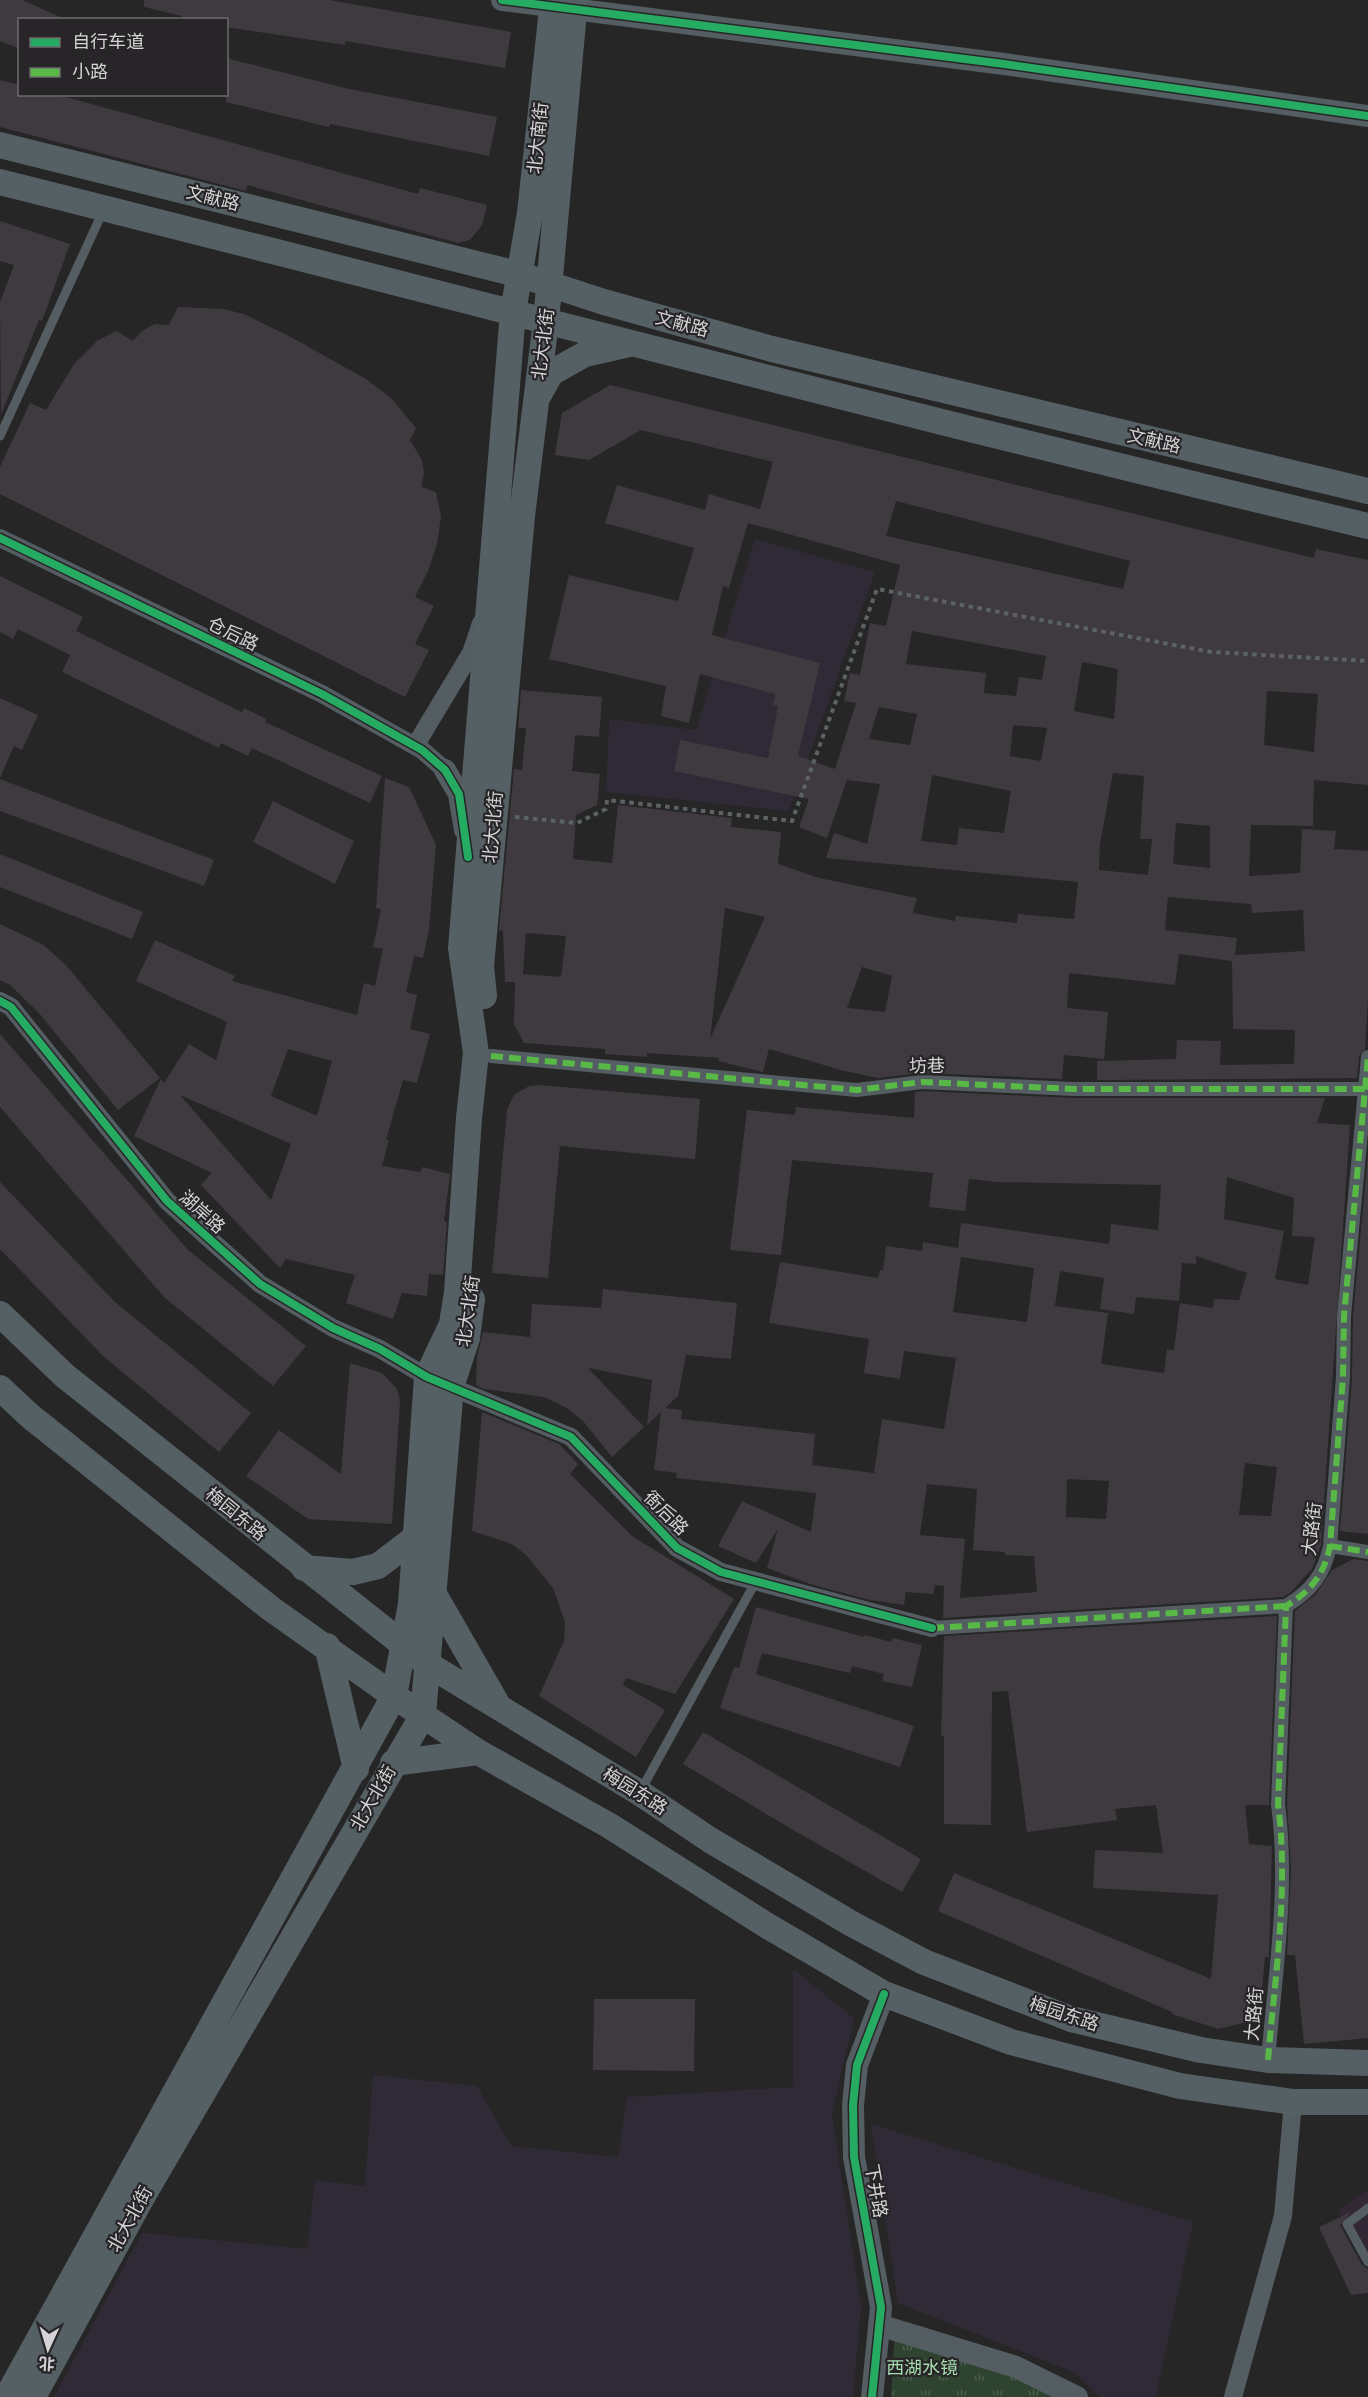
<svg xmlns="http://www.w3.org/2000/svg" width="1368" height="2397" viewBox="0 0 1368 2397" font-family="Commissioner,'Noto Sans SC',sans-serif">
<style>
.education{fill:#302936}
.medical{fill:#322835}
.park{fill:url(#park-tufts)}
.building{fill:#3f3a3f;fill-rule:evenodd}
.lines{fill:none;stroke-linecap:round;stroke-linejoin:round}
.path{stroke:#5c6367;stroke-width:4;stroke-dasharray:4.5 4.5;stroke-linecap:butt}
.service{stroke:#545d62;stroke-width:9}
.pedestrian{stroke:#545d62;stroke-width:14}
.minor{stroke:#545d62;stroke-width:18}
.tertiary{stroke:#545d62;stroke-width:22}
.secondary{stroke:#556065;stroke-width:26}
.quiet{stroke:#58b947;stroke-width:6;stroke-dasharray:12 6;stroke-linecap:butt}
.cycleway-casing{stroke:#272527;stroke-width:11}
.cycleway{stroke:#26ab63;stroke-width:8}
.labels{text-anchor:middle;stroke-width:4.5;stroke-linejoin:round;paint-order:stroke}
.street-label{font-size:18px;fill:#d5d3d5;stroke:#272527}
.park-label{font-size:18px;fill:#a6dcae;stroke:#272527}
</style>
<defs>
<pattern id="park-tufts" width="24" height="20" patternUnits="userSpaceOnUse" patternTransform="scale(1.5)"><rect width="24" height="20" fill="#2e4431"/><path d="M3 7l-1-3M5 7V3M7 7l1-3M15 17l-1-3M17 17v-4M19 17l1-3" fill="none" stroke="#4b5e4e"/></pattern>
</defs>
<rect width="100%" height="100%" fill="#262626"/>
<path class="education" d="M755 539 875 572 789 811 606 792 609 719 696 730Z
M793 1969 854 2018 832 2114 861 2307 853 2397H54L142 2233 307 2249 315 2180 365 2186 373 2075 477 2086 511 2146 618 2157 627 2097 793 2087Z
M871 2124 1193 2222 1156 2397H1099L1076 2373 898 2303Z"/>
<path class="medical" d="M1368 2190V2259L1338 2210Z"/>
<path class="park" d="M895 2330 1077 2397H891Z"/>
<path class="building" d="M0 0H22L67 20H20V49L0 41Z
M144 0H329L511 32 505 68 345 41V45L226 27V20H181L182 16 144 7Z
M226 58 349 89 497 117 489 156 330 124 329 127 226 102Z
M0 80 20 85V94H55L418 194 420 188 487 205 482 225 470 240 458 243 247 185 246 191 0 127Z
M0 221 70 244 42 321 39 320 1 415 0 302 14 265 0 261Z
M178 307 223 309 244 314 289 336 366 379 391 398 416 428 410 440 422 460 424 474 421 487 436 492 441 517 437 544 428 571 415 597 434 606 415 644 429 650 405 697 0 494V467L30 403 46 410 74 364 97 341 116 331 133 341 143 330 155 324 169 325Z
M610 385 1314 558 1316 549 1368 560V785L1314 780 1313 826 1251 825 1249 876 1300 873 1302 829 1336 831 1334 849 1368 851V998L1365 1049 1359 1056 1357 1078 1097 1080V1061L1176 1059 1177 1040 1221 1041 1220 1065 1294 1064 1295 1030 1233 1029 1232 961 1179 954 1175 985 1069 973 1067 1008 1108 1012 1104 1059 1064 1055 1062 1079 922 1073 878 1078 841 1070 769 1049 763 1072 718 1061 719 1058 647 1053V1057L605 1054V1049L524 1043 514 1024 515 982H505L503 931 499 930 514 769 522 770 526 728H518L521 690 602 697 599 737 575 735 572 771 600 774 597 805 576 815 573 859 612 863 618 805 732 818 731 827 781 832 778 864 819 878 917 898 913 913 955 921 956 916 1017 923 1018 914 1074 919 1078 882 826 858 834 833 867 844 880 784 847 780 827 838 799 827 809 799 674 771 680 740 768 758 778 706 773 705 775 694 700 674 689 723 661 716 666 686 549 659 569 575 678 601 694 548 605 523 617 485 705 510 709 494 760 509 773 462 641 430 589 460 555 455 562 413ZM896 501 1130 561 1123 589 886 536ZM748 523 900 565 886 626 870 623 860 675 850 673 844 701 856 703 835 769 798 756 820 663 712 635 723 586 729 588ZM912 631 1046 656 1042 680 1019 677 1016 696 984 693 986 673 906 664ZM1082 662 1118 669 1114 719 1074 711ZM1267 691 1318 694 1314 752 1264 745ZM879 707 917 714 910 745 869 739ZM1013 725 1047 728 1041 761 1010 756ZM1113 773 1144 776 1140 839H1152L1148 875 1099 870 1100 844ZM932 775 1011 791 1004 833 959 828 957 845 921 841ZM1176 823 1210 826V868L1173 864ZM1168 897 1251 904 1252 913 1303 910 1305 951 1235 955 1237 938 1165 930ZM725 908 765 917 710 1039ZM526 933 566 936 561 977 523 974ZM862 967 892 976 885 1012 847 1008Z
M0 576 83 617 76 631 242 712 244 708 266 719 265 722 382 776 370 803 252 748 248 756 221 743 219 748 62 672 70 655 18 629 13 639 0 632Z
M0 698 38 715 22 750 14 746 0 778Z
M385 778 409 787 436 845 429 930 423 958 414 956 406 992 417 995 410 1029 430 1034 417 1083 403 1080 386 1140H389L382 1166 421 1172 422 1167 450 1174 444 1221 447 1222 443 1275 429 1274 427 1296 402 1293 393 1319 346 1303 355 1275 286 1259 280 1268 201 1185 212 1173 134 1136 161 1079 164 1083 189 1044 216 1060 227 1022 136 981 155 940 235 976 232 981 357 1015 364 983 375 986 383 949 373 947 381 909 376 908ZM288 1049 332 1061 317 1116 271 1096ZM180 1095 291 1144 271 1200Z
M0 779 214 860 204 886 0 811Z
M273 801 354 841 335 884 253 842Z
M0 854 143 912 132 939 0 887Z
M0 924 42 944 65 964 160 1078 118 1110 39 1013 10 985 0 980Z
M0 1034 188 1250 306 1346 273 1386 164 1297 0 1107Z
M540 1085 700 1099 695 1159 560 1146 548 1278 492 1273 507 1110 514 1095 529 1086Z
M922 1091 1073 1098H1325L1317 1123 1350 1125 1321 1545 1312 1569 1290 1593 1283 1597 943 1618 944 1586 935 1585 933 1594 906 1592 904 1605 870 1600 813 1585 767 1568 778 1529 756 1563 718 1546 742 1501 811 1532 816 1493 676 1478 677 1473 654 1470 661 1412 647 1425 652 1380 588 1368 644 1427 612 1457 583 1421 567 1408 544 1397 484 1389 476 1385 477 1356 483 1332 530 1337 532 1304 601 1308 603 1289 737 1303 731 1359 686 1355 678 1396 665 1408 682 1410 681 1419 815 1434 812 1465 874 1473 882 1419 944 1429 956 1358 904 1351 900 1379 864 1373 869 1339 769 1323 780 1262 878 1278 880 1270H883L886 1246 922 1251 923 1242 958 1248 961 1223 1109 1244 1111 1224 1158 1230 1161 1185 997 1182 969 1179 965 1211 929 1207 933 1173 792 1160 781 1255 730 1250 747 1110 795 1115 796 1107 914 1118 915 1092ZM1227 1177 1294 1198 1292 1236 1315 1237 1308 1285 1275 1279 1284 1231 1224 1219ZM1196 1256 1247 1273 1239 1300 1214 1299 1213 1308 1180 1303 1174 1350 1167 1349 1164 1373 1101 1364 1108 1313 1055 1306 1060 1271 1104 1278 1100 1309 1134 1314 1136 1297 1179 1301 1182 1263 1196 1264ZM961 1257 1034 1268 1027 1322 953 1312ZM1245 1463 1277 1467 1271 1516 1239 1515ZM1067 1479 1109 1481 1106 1519 1066 1517ZM927 1484 977 1489 973 1550 1005 1552V1555L1034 1556 1037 1592 960 1598 965 1539 920 1535Z
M1368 1155V1534L1340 1531 1352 1378 1353 1316Z
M0 1182 116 1303 251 1413 219 1452 103 1356 0 1249Z
M350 1363 382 1373 397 1389 400 1401 392 1524 308 1519 246 1476 279 1430 341 1474Z
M482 1412 559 1444 578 1464 570 1474 632 1536 734 1599 675 1694 626 1678 623 1685 665 1710 636 1757 539 1696 564 1641 565 1622 553 1588 526 1555 512 1544 472 1531Z
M1353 1559 1368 1561V2038L1304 2044 1295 1955H1287L1291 1868 1287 1804 1295 1611 1316 1594 1332 1570Z
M756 1607 864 1637 865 1635 891 1642 892 1638 922 1645 912 1687 882 1681 884 1674 852 1666 850 1673 762 1653 756 1674 914 1726 900 1767 720 1708 734 1667 739 1668Z
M1277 1616 1269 1805H1245L1249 1844 1272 1846 1269 1957H1265L1261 2000 1250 1999 1248 2015 1243 2023 1218 2029 1172 2014V2012L938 1911 954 1873 1211 1979 1218 1895 1093 1888 1095 1850 1163 1853 1156 1805 1115 1809 1117 1820 1027 1832 1008 1691 992 1692 991 1825 944 1824V1736H941L944 1636Z
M703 1732 921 1859 902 1892 788 1827 683 1764Z
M594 1999H695L694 2071 593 2070Z
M1351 2212 1340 2225 1362 2265 1368 2269V2293L1351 2295 1319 2227Z"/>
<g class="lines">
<path class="path" d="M515 817 577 823 606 809 607 800 792 821 877 589 1211 652 1368 661"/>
<path class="service" d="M0 436 104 209
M640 1792 756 1581
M1368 2208 1347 2224 1368 2262"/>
<path class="pedestrian" d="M491 1056 857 1090 922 1082 1073 1089H1365
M1330 1546 1368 1552
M932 1628 1286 1606
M1268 2060C1275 1976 1289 1888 1278 1804L1286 1606C1311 1591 1324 1575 1330 1546L1343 1377 1344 1316 1368 1057"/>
<path class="minor" d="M0 538 322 694 422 750 445 770
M415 746 471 653 481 623
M0 1001 11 1007 167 1201 260 1284 333 1328 380 1349 427 1377 571 1437 677 1548 721 1572 932 1628
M1233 2397 1283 2216 1293 2102"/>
<path class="tertiary" d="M502 0 1004 64 1368 116
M445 770 459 794 465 830
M879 2325 1016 2367 1077 2397
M872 2397 881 2307 854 2157 853 2105 857 2065 884 1994"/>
<path class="secondary" d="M0 145 521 275 604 302 772 349 1368 491
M0 182C456 296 910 418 1368 526
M538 396 551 373 585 354 629 344
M484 996 481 966 522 516 546 321 575 0
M0 1314 65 1376 429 1665 640 1793 710 1840 852 1924 924 1962 1071 2019 1201 2050 1268 2060 1368 2063
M0 1388 30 1416 270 1608 394 1696 478 1752 610 1826 766 1925 884 1994 1011 2042 1180 2086 1293 2102H1368
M304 1568 353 1572 378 1566 416 1537
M435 1596 496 1702
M327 1646 356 1769
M393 1763 478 1752
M7 2397 394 1696 411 1604 427 1377 452 1324 457 1292 469 1118 476 1053 461 948 513 312 530 213 553 0
M33 2397 141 2199 423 1715 451 1387 467 1338 472 1299"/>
<path class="quiet" d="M491 1056 857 1090 922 1082 1073 1089H1365
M1330 1546 1368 1552
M932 1628 1286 1606
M1268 2060C1275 1976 1289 1888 1278 1804L1286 1606C1311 1591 1324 1575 1330 1546L1343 1377 1344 1316 1368 1057"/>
<g class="cycleway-casing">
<path id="cycleway" d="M502 0 1004 64 1368 116
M0 538 322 694 422 750 445 770 459 794 468 857
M0 1001 11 1007 167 1201 260 1284 333 1328 380 1349 427 1377 571 1437 677 1548 721 1572 932 1628
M872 2397 881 2307 854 2157 853 2105 857 2065 884 1994"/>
</g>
<use href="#cycleway" class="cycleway"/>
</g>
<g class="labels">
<g class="street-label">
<text transform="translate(538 138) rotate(-84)" y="6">北大南街</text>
<text transform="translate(213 198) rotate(14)" y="6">文献路</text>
<text transform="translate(682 324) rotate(15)" y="6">文献路</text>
<text transform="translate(543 344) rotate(-83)" y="6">北大北街</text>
<text transform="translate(1154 441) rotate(13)" y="6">文献路</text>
<text transform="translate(233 634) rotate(26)" y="6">仓后路</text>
<text transform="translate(493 827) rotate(-85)" y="6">北大北街</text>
<text transform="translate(927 1066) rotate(-1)" y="6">坊巷</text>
<text transform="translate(202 1212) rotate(42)" y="6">湖岸路</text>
<text transform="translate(468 1311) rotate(-82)" y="6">北大北街</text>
<text transform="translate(666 1513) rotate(45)" y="6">衙后路</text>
<text transform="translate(236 1514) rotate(39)" y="6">梅园东路</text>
<text transform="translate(1312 1529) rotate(-83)" y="6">大路街</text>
<text transform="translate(635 1791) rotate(32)" y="6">梅园东路</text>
<text transform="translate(373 1798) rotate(-60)" y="6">北大北街</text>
<text transform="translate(1064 2014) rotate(18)" y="6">梅园东路</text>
<text transform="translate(1254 2014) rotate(-85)" y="6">大路街</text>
<text transform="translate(876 2191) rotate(80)" y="6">下井路</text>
<text transform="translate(130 2219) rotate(-61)" y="6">北大北街</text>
</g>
<g class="park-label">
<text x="922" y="2374">西湖水镜</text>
</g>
</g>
<rect x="18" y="18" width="210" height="78" fill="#272527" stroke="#6d6b6d" stroke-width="1.5"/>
<rect x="30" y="38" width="30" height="9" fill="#26ab63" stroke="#6d6b6d" stroke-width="1.5"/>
<text x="72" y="48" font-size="18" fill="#d5d3d5">自行车道</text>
<rect x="30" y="68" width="30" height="9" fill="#58b947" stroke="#6d6b6d" stroke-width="1.5"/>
<text x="72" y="78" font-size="18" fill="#d5d3d5">小路</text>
<g transform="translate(48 2349) rotate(184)" stroke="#272527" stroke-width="4.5" paint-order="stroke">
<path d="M0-4.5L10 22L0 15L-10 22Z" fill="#d5d3d5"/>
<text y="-9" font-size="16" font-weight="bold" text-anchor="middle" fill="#d5d3d5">北</text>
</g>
</svg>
